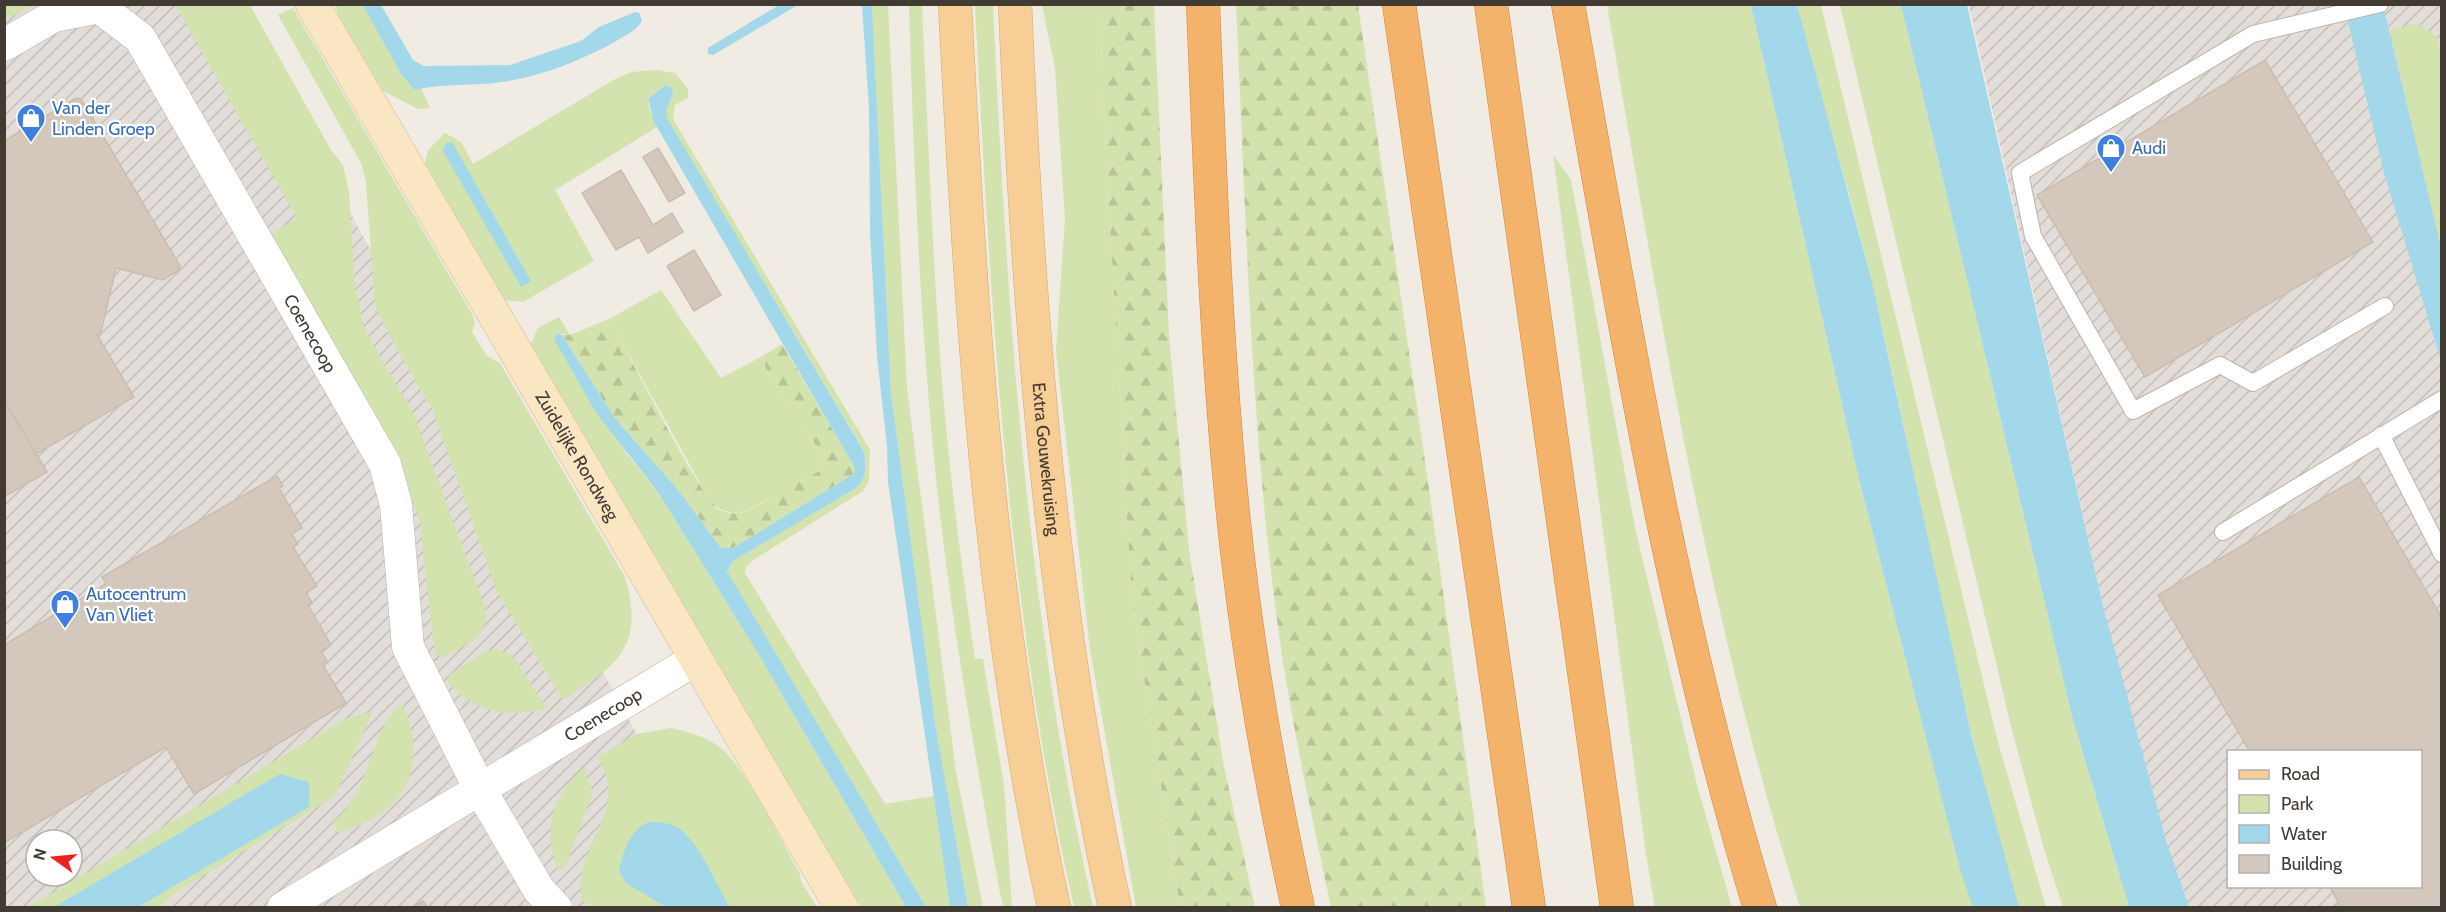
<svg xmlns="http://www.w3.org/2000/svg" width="2446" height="912" viewBox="0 0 2446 912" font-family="Cabin,sans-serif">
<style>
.industrial{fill:url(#industrial-furrows);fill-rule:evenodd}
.green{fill:#d2e3ae;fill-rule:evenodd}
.forest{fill:url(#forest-firs)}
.water{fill:#a3d7ea}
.building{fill:#d4c8bd;stroke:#cbbcad;stroke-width:1.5}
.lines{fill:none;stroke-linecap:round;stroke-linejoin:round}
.lane-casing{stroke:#beb4aa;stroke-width:18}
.street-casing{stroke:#beb4aa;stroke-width:33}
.secondary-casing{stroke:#d1ba98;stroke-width:34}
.primary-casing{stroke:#daa867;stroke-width:34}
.highway-casing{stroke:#d2863c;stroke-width:34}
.lane{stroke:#fff;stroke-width:16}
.street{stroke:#fff;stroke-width:32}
.secondary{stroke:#fae6c3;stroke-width:33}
.primary{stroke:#f7ce96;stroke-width:33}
.highway{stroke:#f4b36b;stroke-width:33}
.labels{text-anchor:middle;stroke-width:4.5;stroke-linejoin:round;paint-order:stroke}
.shop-label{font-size:18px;fill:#366cbe;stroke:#fff;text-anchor:start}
.street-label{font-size:18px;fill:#423b34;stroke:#fff}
</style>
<defs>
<pattern id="industrial-furrows" width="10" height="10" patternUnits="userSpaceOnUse" patternTransform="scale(1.5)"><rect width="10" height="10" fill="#e2ddd9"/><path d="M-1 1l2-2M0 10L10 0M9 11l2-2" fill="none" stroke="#c3bfbb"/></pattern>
<pattern id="forest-firs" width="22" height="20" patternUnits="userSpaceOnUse" patternTransform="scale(1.5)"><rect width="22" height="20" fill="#d2e3ae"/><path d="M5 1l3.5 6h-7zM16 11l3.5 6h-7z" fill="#b6c496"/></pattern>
</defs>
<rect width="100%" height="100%" fill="#f0ebe3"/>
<path class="industrial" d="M5 5H236L732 907 5 908ZM36 840H72V876H36Z
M1969 5H2441V907H2164L2104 610ZM2228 752H2420V886H2228Z"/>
<path class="green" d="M4 5 5 4 33 5 11 17H5Z
M175 5H250L331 150 343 165 349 193 355 286 365 330 414 415 486 611C489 638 463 645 443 658L436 655 433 638 420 522 399 456 269 235 297 218Z
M336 5H363L415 90 421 88 430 108 418 109 383 91 337 13Z
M872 5H888L907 388 956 772 983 907H968L935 723 891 393Z
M909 5H922C927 112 931 220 938 328 945 438 959 550 975 659H983L1004 785 1012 907H1004L1000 893C970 731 942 567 929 403 918 271 913 138 909 5Z
M975 5H993C1007 307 1026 611 1093 907H1074C1007 611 991 307 975 5Z
M1042 5H1101L1102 87 1132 602 1180 907H1136L1090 650 1056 351 1065 219 1055 68Z
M1607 5H1751L1859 479 1961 872 1973 907H1800C1706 614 1659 308 1607 5Z
M1797 5H1821L1996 735 2046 907H2019C1955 702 1921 489 1871 280 1850 187 1818 97 1797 5Z
M1840 5H1901L2073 720 2129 907H2063L2044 849 2011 726Z
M293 8 472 314 475 323 472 332 487 356 500 363 625 577C645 647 618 665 563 700L497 592 433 411 391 339 375 307 366 183 361 163 278 15Z
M2416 23 2436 36 2441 58V247L2390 31Z
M656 70 675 73 688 89V98L675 105 673 119 870 450 869 480 863 491 755 559 746 566 745 573 885 804 934 796 950 907H926L728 575V568L733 561 856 487C865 475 868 465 863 449L666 118V107L672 98 669 85 662 87 648 99 649 108 657 127 555 190 594 261 523 302 505 300 425 163 428 150 445 133 461 142 473 164 617 78 632 72ZM449 142 452 143 531 281Z
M1553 155 1571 180 1635 528 1697 785 1732 907H1655L1646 854Z
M661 290 721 378 761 357C777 396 809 426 826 465 809 479 802 479 785 488 758 502 739 528 710 501L609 319Z
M559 317 570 335 560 334 625 452 658 492 759 655 906 907H861L531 344 538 328Z
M493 650 509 653 514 658 547 708C510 719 471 713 447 680L450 674 485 652Z
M402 704C431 765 403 816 339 832L332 822C374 793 367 730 402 704Z
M373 711 335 796 173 894 159 907H138L309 807 280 774 54 907 27 908 347 718Z
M671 728C689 732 708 737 722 749 748 772 782 842 800 874L801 881 817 907H730L694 844 626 883 666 907H593L582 901C571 844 633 812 597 757L637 734Z
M584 767 593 793 565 867 559 870C540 833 554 794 584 767Z"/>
<path class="forest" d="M1101 5H1154L1169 336 1189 550 1224 767 1255 907H1180L1132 602 1102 87Z
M1236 5H1358L1428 482 1486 907H1331C1311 812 1290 717 1277 620 1250 416 1246 210 1236 5Z
M609 319C626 348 702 501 720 510 747 522 765 498 786 487 803 479 811 478 826 465 809 426 777 396 761 357L782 344 855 468V473L733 548H721L678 490 614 417 562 335H570Z"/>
<path class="water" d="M363 5H381L413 60 424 66 510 65 581 41 599 27 635 12 639 13 642 20C638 30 627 34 618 40 583 60 542 76 502 82 473 86 444 83 415 90L401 74Z
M779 5H798L713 55 708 54V48Z
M862 5H872L891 393 935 723 968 907H950L888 482 887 446 877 356 870 232 869 108Z
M1751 5H1797L1871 278 1972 738 2019 907H1973L1961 873 1859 479Z
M1901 5H1967L2104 610 2167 844 2189 907H2129L2073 720Z
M2344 5H2383L2441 247V361L2384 173Z
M665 85 672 88C675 100 664 105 667 118L863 450C867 462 867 478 856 488L733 561 727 571 926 907H906L759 655 658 492 597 414 554 339 557 334 562 335 614 417 678 490 721 548H733L855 473V468L654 122 648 99Z
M449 142H452L531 281 521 287 443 151 444 146Z
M280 774 309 782V807L138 907H54Z
M649 822C658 822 667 822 676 827 698 837 716 887 730 907H666L626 883 619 872C622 854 630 829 649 822Z"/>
<path class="building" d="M2265 60 2373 242 2145 377 2037 195Z
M76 98 81 99 180 266 179 270 163 280 116 268 100 336 97 335 134 397 36 454 4 400V141Z
M658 148 685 193 669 202 643 157Z
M621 170 653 225 672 213 683 232 648 253 639 237 616 250 582 193Z
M694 250 721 295 694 311 667 266Z
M4 400 47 472 4 497Z
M277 476 283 486 279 488 302 528 292 534 298 544 293 547 317 586 306 593 312 603 308 605 331 645 321 651 327 661 322 664 346 703 194 794 166 747 4 843V645L106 584 102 577Z
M2359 477 2442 618V908H2332L2339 903 2329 886H2420V752H2250L2158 595Z
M423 901 428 908H412Z"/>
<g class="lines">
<g class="lane-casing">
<path id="lane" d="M2380 4 2253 34 2020 173 2033 236 2133 411 2220 365 2253 383 2385 306
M2381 435 2442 554
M2223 532 2442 399"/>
</g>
<g class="street-casing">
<g id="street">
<path id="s1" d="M4 45 54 16 99 7 140 38 385 464 396 505 408 647 481 791 539 890 556 908"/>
<path id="s2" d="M283 908 696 659"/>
</g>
</g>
<g class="secondary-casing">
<g id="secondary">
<path id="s3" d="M312 4 842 908"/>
</g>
</g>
<g class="primary-casing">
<g id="primary">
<path d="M955 4C970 308 989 610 1054 908"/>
<path id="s4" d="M1015 4C1028 308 1050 610 1115 908"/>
</g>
</g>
<g class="highway-casing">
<path id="highway" d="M1203 4C1210 167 1215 331 1231 493 1244 633 1268 770 1298 908
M1399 4 1529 908
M1491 4 1617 908
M1568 4C1622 308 1670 612 1760 908"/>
</g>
<use href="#lane" class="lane"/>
<use href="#street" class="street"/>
<use href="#secondary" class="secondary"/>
<use href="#primary" class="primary"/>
<use href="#highway" class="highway"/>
</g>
<defs>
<g id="shop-pin" transform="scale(1.5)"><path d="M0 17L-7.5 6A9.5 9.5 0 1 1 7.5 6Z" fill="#3f7fe0" stroke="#fff"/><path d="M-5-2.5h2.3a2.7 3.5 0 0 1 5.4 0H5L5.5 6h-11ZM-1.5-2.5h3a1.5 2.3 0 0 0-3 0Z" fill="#fff"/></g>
</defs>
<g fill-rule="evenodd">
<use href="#shop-pin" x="31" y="118"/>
<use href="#shop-pin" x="2111" y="148"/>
<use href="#shop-pin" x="65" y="604"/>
</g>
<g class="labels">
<g class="shop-label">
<text x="52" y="114">Van der<tspan x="52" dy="21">Linden Groep</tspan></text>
<text x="2132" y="154">Audi</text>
<text x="86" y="600">Autocentrum<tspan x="86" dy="21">Van Vliet</tspan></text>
</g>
<g class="street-label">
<text dy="6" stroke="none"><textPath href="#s1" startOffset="496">Coenecoop</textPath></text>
<text dy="6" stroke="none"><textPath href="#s3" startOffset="524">Zuidelijke Rondweg</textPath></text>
<text dy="6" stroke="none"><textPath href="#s4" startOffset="456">Extra Gouwekruising</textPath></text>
<text dy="6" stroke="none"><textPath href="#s2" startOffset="374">Coenecoop</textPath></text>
</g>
</g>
<rect width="2446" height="912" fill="none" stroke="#423b34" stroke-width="12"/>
<rect x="2227" y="750" width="195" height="138" fill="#ffffff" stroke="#b3b1ae" stroke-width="1.5"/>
<rect x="2239" y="770" width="30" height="9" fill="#f7ce96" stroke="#b3b1ae" stroke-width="1.5"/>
<text x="2281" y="780" font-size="18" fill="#423b34">Road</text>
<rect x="2239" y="795" width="30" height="18" fill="#d2e3ae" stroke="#b3b1ae" stroke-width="1.5"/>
<text x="2281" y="810" font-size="18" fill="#423b34">Park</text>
<rect x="2239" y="825" width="30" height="18" fill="#a3d7ea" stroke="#b3b1ae" stroke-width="1.5"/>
<text x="2281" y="840" font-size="18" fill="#423b34">Water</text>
<rect x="2239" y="855" width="30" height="18" fill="#d4c8bd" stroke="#b3b1ae" stroke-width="1.5"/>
<text x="2281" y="870" font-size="18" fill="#423b34">Building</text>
<g transform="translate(54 858) rotate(285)"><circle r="28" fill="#ffffff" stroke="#b3b1ae" stroke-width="1.5"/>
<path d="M0-4.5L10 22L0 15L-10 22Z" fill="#eb2220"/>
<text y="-9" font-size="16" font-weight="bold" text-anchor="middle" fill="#423b34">N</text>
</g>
</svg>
